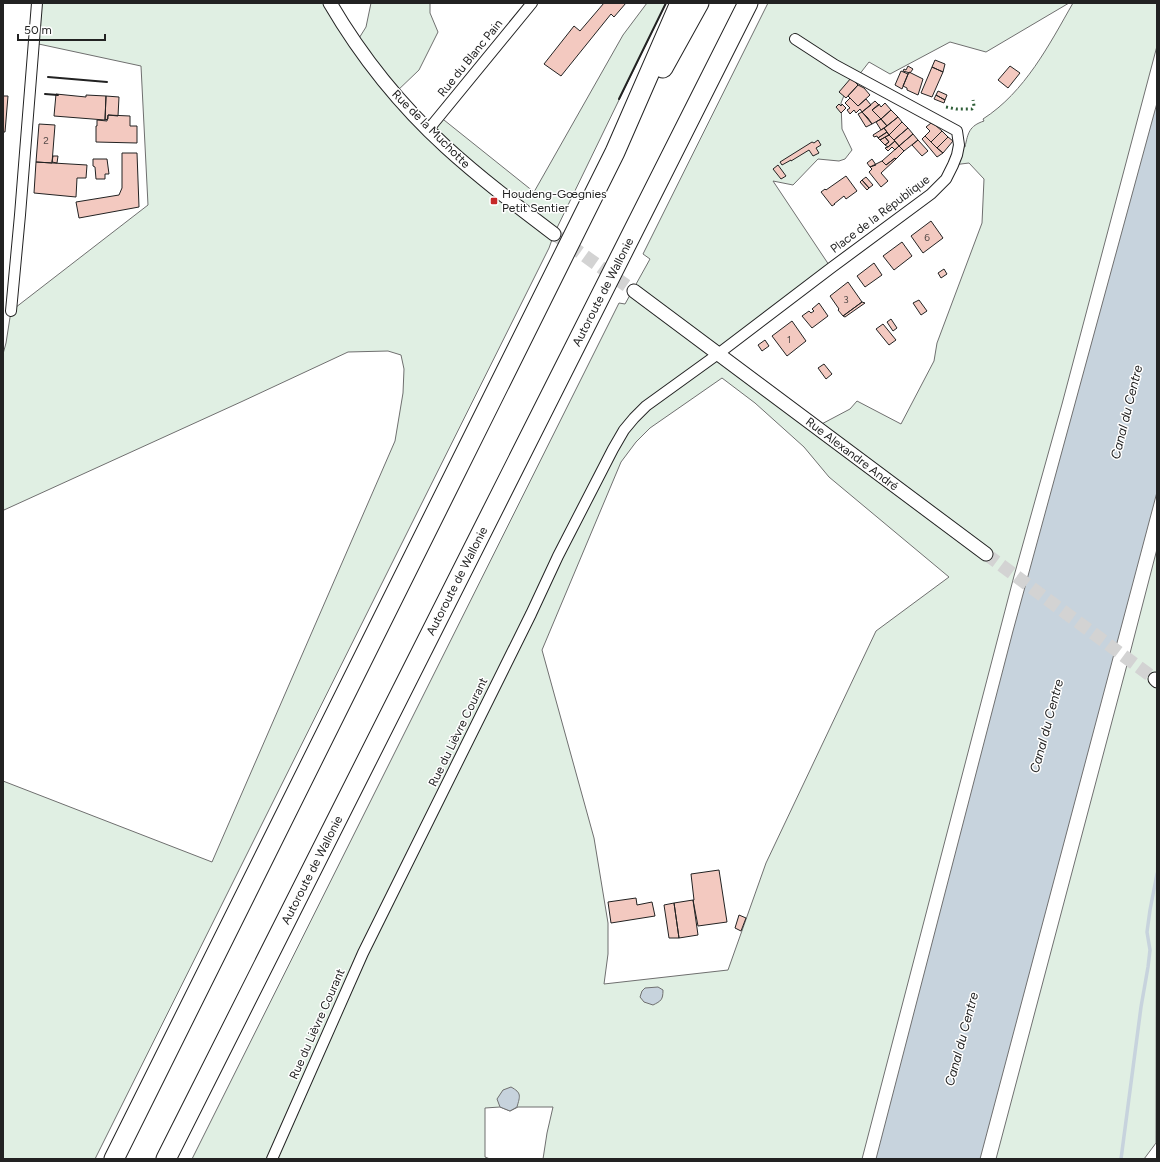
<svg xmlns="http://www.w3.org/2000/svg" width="1160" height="1162" viewBox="0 0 1160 1162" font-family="Figtree,sans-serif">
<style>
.green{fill:#e0efe3;stroke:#6f6f6f;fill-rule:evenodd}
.water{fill:#c7d3dd;stroke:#6f6f6f}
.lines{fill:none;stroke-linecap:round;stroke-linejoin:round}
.stream{stroke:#c7d3dd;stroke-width:3.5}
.building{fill:#f3c9c0;stroke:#222}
.tertiary-tunnel{stroke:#d3d3d3;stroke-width:13;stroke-dasharray:13 6;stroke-linecap:butt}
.minor-casing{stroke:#222;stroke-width:12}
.tertiary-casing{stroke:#222;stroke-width:15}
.motorway-casing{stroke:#222;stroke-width:21}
.minor{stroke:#fff;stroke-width:10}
.tertiary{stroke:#fff;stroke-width:13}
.motorway{stroke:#fff;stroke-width:19}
.hedge{stroke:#2f5e38;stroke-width:3;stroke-dasharray:2 3;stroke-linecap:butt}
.wall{stroke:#222;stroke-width:2}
.poi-dot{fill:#c62828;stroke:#fff;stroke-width:1.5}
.labels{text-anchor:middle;stroke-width:3;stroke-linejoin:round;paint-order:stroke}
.number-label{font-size:10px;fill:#564c4a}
.street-label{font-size:12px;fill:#222;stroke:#fff}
.poi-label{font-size:12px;fill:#222;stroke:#fff;text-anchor:start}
.water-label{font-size:13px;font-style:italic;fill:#222;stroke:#fff}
</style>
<rect width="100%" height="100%" fill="#fff"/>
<path class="green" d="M37 3H330L356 43 366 27 371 3H430V13L438 32 419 70 395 93 428 130 439 116 534 192 623 35 647 3H666L554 234 549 248 95 1159H3V781L212 862 395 441 403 393 404 369 401 355 388 351 348 352 243 401 4 510 3 508V354L6 343 11 311 148 205 141 66 34 43Z
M768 3H1069L986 52 950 42 890 74 869 62 845 93 841 103 842 129 852 150 845 159 839 161 818 159 793 185 773 181 831 268 718 354 816 427 850 409 857 401 901 424 934 361 937 343 982 223 984 179 969 163 953 165 959 145 965 147C968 133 969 126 984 121L983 119C1025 92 1049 45 1073 3H1157V46L1062 404 1014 576 862 1159H543L547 1133 553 1107H518L510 1111 500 1107 485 1108V1157L490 1159H192L619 303 625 304 650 259 643 254ZM722 378 755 403 804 447 829 477 949 577 876 631 766 863 728 970 604 984 608 954V923L594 838 542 650 621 462 636 442 650 428Z
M1157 549 1156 1143 1144 1159H996L1128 661Z"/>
<path class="water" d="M1157 103V492L980 1159H876L1013 631Z
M658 987 663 990C663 1000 661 1001 653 1005L644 1002 640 997 642 991 645 988Z
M511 1087C522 1093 520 1096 517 1107L510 1111 500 1107 497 1099 503 1090Z"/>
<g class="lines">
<path class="stream" d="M1121 1159 1141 1007 1148 967 1150 950 1147 932 1150 910 1157 874"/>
</g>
<path class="building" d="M604 3H626L614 17 611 14 561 76 544 64 574 26 580 31Z
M935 60 945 64 943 72 932 67Z
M908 66 913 69 910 73 903 71 904 69 906 70Z
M1010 66 1020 73 1008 88 998 80Z
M932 67 943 72 932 97 921 93Z
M901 71 908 74 902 89 895 85Z
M909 72 923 79 918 95 907 90V88L903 86Z
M851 78 858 85 846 98 839 92Z
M858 85 864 88 870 95 858 106 848 96Z
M938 91 947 95 945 100 936 95Z
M56 94 86 97V95L106 96 105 120 54 116Z
M936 95 945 100 944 103 934 99Z
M3 96H8L5 132H3Z
M106 96 119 97 118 116 108 115V119L105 120Z
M850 98 858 106 866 99 871 105 862 112 860 109 856 113 854 110 850 114 847 110 850 108 845 103Z
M875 101 879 105 872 110 881 119 872 124 862 112Z
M885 103 891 110 881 119 872 110 879 104 881 107Z
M839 104 841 106 842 104 846 108 841 113 836 107Z
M891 110 898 117 887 126 881 119Z
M862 112 868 118 872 124 866 127 858 114Z
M108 115 130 116V126H137V143L96 142V126H97V120L107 121Z
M898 117 902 122 889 135 884 128Z
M881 119 887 126 881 130 876 122Z
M902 122 908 128 894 140 889 135Z
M931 123 935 125 942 131 931 142 925 136 930 131 926 127Z
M39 124 55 125 52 163 36 162Z
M884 128 887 132 878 138 877 136 874 137 873 135Z
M908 128 913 134 899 146 894 140Z
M942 131 948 137 937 148 931 142Z
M887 132 889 135 880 140 878 138Z
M913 134 918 140 904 151 899 146Z
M889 135 895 141 888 147 885 145 889 142 885 137Z
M925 136 937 148 943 153 937 157 922 139Z
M885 137 889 142 885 145 880 140Z
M948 137 953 141 943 153 937 148Z
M818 140 821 145 816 148 819 153 813 156 809 150 791 161V160L782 165 780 162 812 142 814 143Z
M918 140 928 151 922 156 912 145Z
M895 141 899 146 895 150 892 147 888 151 885 148 888 147Z
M899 146 904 151 896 159 895 158 886 165 882 161Z
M122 153H137L139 207 79 218 76 202 119 195 122 188Z
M53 156H58L57 163 52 162Z
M895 158 896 159 881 173 888 181 881 187 869 172 872 169 870 167 882 161 886 165Z
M93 159H107L109 174H105V179H96L95 167 93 166Z
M872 159 876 165 870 167 867 163Z
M36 162 87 165 86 178H77L76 197 34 193Z
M778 165 786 176 781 179 773 169Z
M846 176 857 191 846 199 844 196 834 204H835L832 206 821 192 825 189 826 190Z
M866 177 873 185 869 188 862 180Z
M862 180 869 188 867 190 860 182Z
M931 221 943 238 923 253 911 236Z
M902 242 912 256 894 270 883 256Z
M874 263 882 275 865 287 857 276Z
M944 269 947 274 941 278 938 273Z
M848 282 862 302 843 316 838 310 839 309 830 296Z
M919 300 927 311 921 315 913 303Z
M862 302 865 303 845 317 843 316Z
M819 303 828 316 812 328 802 316 809 311 811 313 814 311 812 309Z
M891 319 897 328 893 331 887 322Z
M792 321 806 341 787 356 772 336Z
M883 324 896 340 889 345 876 329Z
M765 340 769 346 762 351 758 345Z
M824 364 832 374 826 379 818 368Z
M719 870 727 922 698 926 693 900H694L691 874Z
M636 898 637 905 652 902 655 916 611 923 608 902Z
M693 900 698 935 679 938 674 903Z
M674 903 679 938H669L664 905Z
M739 915 746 918 741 931 735 928Z"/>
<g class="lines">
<path class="tertiary-tunnel" d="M554 234 634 291
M986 554 1155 679"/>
<g class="minor-casing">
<path id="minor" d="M428 130 532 3
M11 311 20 215 37 3
M272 1159 363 953 531 614 558 556 613 449 624 430 634 418 646 406 718 354 831 268 931 194 946 179 953 165 957 155 959 145 957 131 835 65 795 39"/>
</g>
<g class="tertiary-casing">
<path id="tertiary" d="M330 3C361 56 400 105 446 147 480 178 517 206 554 234
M634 291 986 554
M1155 679 1157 681"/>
</g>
<g class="motorway-casing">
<path id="motorway" d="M663 68 699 3
M114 1159 615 152 680 3
M166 1159 748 3"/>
</g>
<use href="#minor" class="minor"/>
<use href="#tertiary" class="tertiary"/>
<use href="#motorway" class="motorway"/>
<path class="hedge" d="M946 107 956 109H972L974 106 973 100"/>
<path class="wall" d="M48 77 107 82
M45 94 58 95
M619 99 666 3"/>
</g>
<rect class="poi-dot" x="490" y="197" width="8" height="8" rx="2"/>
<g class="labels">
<g class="number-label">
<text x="46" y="144">2</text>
<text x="927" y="241">6</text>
<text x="846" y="303">3</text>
<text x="789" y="343">1</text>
</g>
<g class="street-label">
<text transform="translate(470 58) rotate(-51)" y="4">Rue du Blanc Pain</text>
<text transform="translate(431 129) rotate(45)" y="4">Rue de la Muchotte</text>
<text transform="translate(880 214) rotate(-37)" y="4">Place de la République</text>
<text transform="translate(603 292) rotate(-63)" y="4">Autoroute de Wallonie</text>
<text transform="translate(852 454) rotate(37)" y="4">Rue Alexandre André</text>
<text transform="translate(457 581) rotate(-63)" y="4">Autoroute de Wallonie</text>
<text transform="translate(458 732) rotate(-64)" y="4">Rue du Lièvre Courant</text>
<text transform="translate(312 870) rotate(-63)" y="4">Autoroute de Wallonie</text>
<text transform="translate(317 1024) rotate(-66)" y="4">Rue du Lièvre Courant</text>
</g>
<g class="poi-label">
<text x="502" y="198">Houdeng-Gœgnies<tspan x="502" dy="14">Petit Sentier</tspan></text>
</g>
<g class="water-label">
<text transform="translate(1126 412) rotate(-76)" y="5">Canal du Centre</text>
<text transform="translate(1046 726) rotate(-75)" y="5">Canal du Centre</text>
<text transform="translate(961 1039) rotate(-75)" y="5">Canal du Centre</text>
</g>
</g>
<rect width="1160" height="1162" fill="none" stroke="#222222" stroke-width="8"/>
<path d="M18 34v6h87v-6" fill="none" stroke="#222222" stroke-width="2"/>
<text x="24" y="34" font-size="12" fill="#222222" stroke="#ffffff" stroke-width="3" paint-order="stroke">50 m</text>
</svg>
